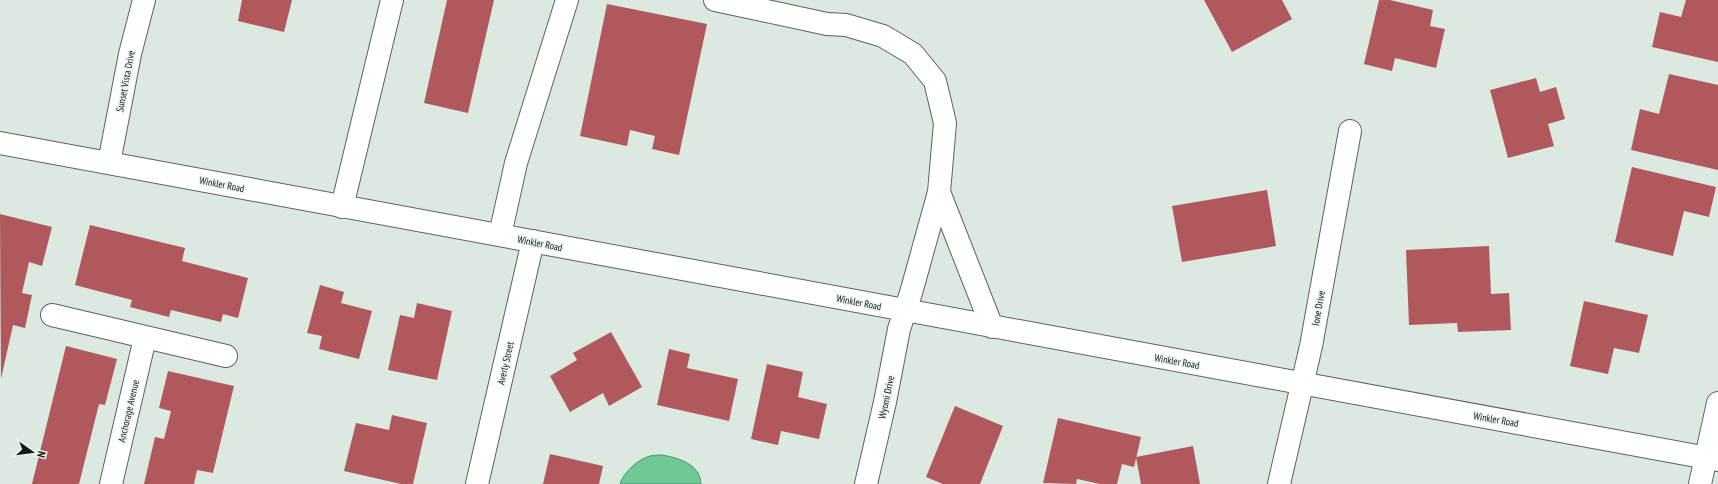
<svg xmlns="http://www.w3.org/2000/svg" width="1718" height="484" viewBox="0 0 1718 484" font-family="'PT Sans Narrow',sans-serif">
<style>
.water{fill:#6ec997;stroke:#539470}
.building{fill:#b1585d}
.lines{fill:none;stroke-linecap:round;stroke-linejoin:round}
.minor-casing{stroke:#59645d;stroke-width:24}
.minor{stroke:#fff;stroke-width:22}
.labels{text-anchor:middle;stroke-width:3;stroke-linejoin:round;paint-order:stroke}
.street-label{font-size:10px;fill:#141815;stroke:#eaf6ee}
</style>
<rect width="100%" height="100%" fill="#dce9e1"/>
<path class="water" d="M662 455C679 458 700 464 701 484H620C623 473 638 459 650 456 653 455 658 455 662 455Z"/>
<path class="building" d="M242 0H292L284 32 238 21Z
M447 0H494L468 113 424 103Z
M1204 0H1282L1292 19 1232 52Z
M1379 0H1390L1433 10 1430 26 1445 29 1436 68 1395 58 1392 71 1364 64Z
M1686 0H1718V62L1652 47 1660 12 1681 17Z
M607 4 707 24 679 155 652 149 655 136 630 130 627 146 580 136Z
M1669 74 1718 85V170L1631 150 1640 109 1659 114Z
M1536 78 1540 92 1556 87 1565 119 1548 124 1554 146 1508 158 1490 90Z
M1632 167 1716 187 1709 217 1684 211 1673 256 1615 242Z
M1267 190 1276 246 1182 262 1172 206Z
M0 214 52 227 42 266 29 262 22 293 32 295 25 328 13 325 1 379Z
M90 225 185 248 182 261 248 278 238 318 223 314 221 322 171 310 169 317 130 307 132 300 75 285Z
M1489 246 1491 294 1509 293 1511 330 1458 332 1457 323 1409 325 1406 250Z
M320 285 344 292 341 303 372 311 359 359 319 349 322 336 307 333Z
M1584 301 1648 315 1639 353 1614 348 1608 374 1570 366Z
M417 303 452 311 437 380 388 370 400 315 414 318Z
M611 332 642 387 609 406 603 393 570 412 550 376 577 360 573 353Z
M66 346 117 359 105 405 99 404 79 484H32Z
M669 349 690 354 687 368 738 379 729 421 657 405Z
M767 364 803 372 798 397 827 404 819 439 781 431 778 445 751 439Z
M168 371 234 386 213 473 197 470 194 484H144L155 437 164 439 171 411 159 408Z
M955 406 1003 426 980 484H943L926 477Z
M392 415 427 423 413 484H401L344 471 356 423 389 430Z
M1058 418 1141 437 1134 467 1122 464 1117 484H1100L1077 479 1076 484 1043 483Z
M1193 446 1200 484H1141L1136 457Z
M550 454 603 466 599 484H543Z"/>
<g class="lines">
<g class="minor-casing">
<path id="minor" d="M715 0 827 24 846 25 883 36 913 54 935 81 945 123 939 192 911 293 899 329 885 402 866 484
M0 143 1718 460
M109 163 130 54 144 0
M939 192 992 327
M342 207 392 0
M500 235 516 163 567 0
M52 315 226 356
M111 484 145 338
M477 484 533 241
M1279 484 1311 346 1350 131
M1700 484 1718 403"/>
</g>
<use href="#minor" class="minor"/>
</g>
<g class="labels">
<g class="street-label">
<text transform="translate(125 81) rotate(-79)" y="4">Sunset Vista Drive</text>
<text transform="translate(222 184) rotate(11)" y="4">Winkler Road</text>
<text transform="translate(540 243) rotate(11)" y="4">Winkler Road</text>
<text transform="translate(859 302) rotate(11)" y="4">Winkler Road</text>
<text transform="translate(1318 308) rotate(-80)" y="4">Ione Drive</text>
<text transform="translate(1177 361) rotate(10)" y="4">Winkler Road</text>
<text transform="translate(505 363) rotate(-77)" y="4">Averly Street</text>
<text transform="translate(886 397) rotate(-78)" y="4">Wyomi Drive</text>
<text transform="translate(128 411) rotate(-77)" y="4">Anchorage Avenue</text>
<text transform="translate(1496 419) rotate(10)" y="4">Winkler Road</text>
</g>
</g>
<g transform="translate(32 452) rotate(104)" stroke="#eaf6ee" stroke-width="3" paint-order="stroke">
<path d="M0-3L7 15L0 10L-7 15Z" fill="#141815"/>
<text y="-6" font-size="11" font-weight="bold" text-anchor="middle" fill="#141815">N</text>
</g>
</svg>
